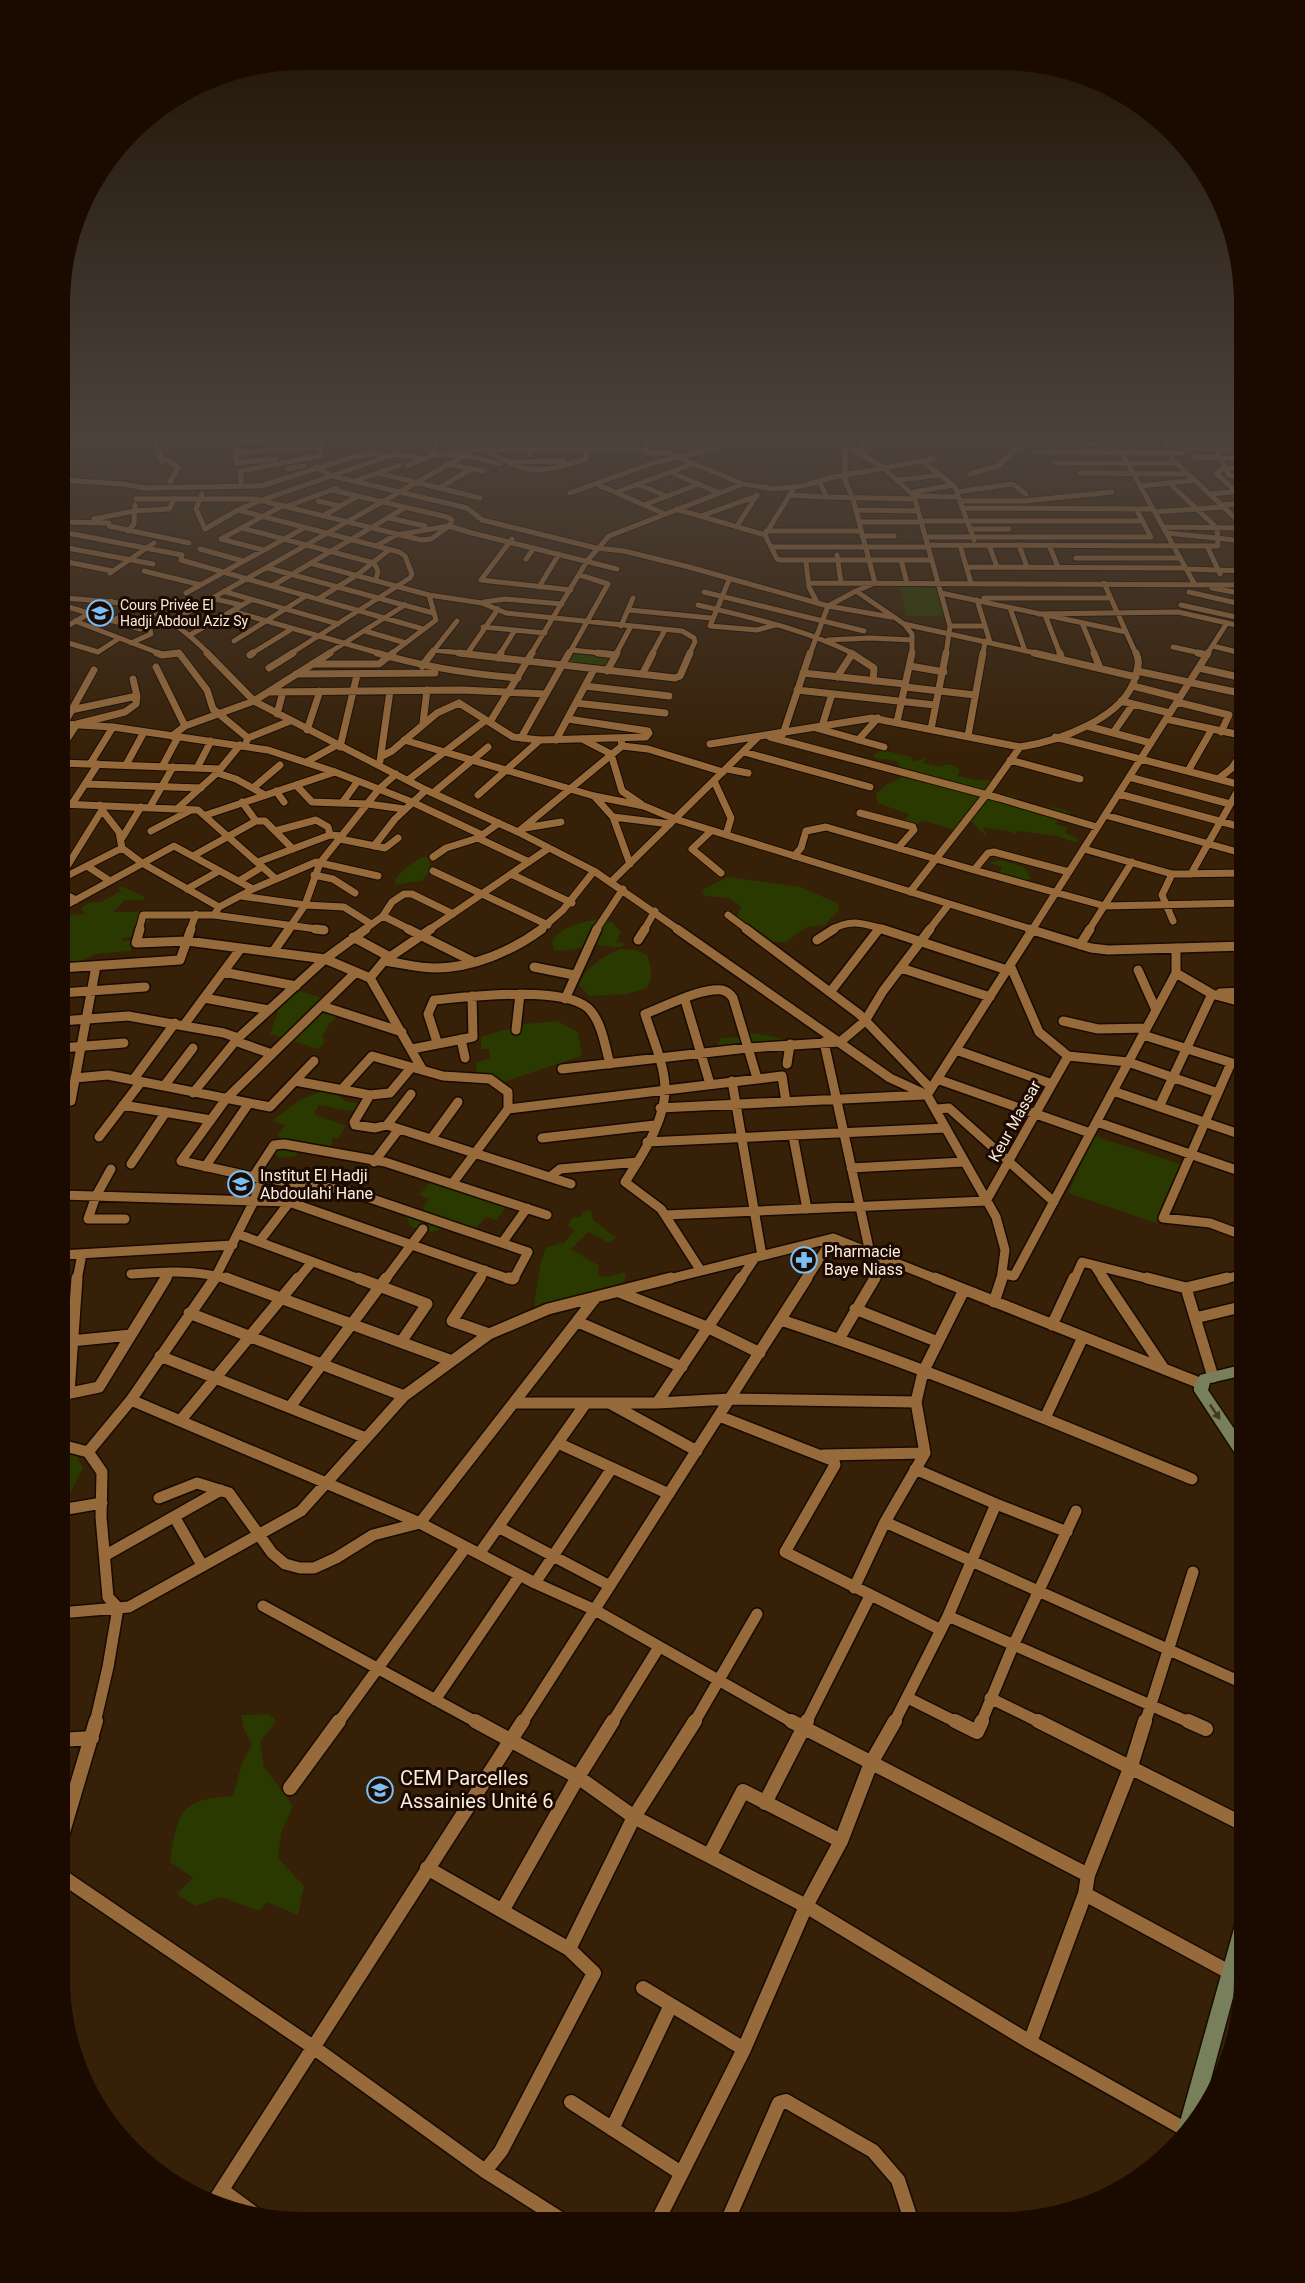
<svg xmlns="http://www.w3.org/2000/svg" width="1305" height="2283" viewBox="0 0 1305 2283" font-family="Roboto,sans-serif">
<style>
.green{fill:#293900}
.lines{fill:none;stroke-linecap:round;stroke-linejoin:round}
.street-far4-casing{stroke:#180b01;stroke-width:7}
.street-far3-casing{stroke:#180b01;stroke-width:9}
.street-far2-casing{stroke:#180b01;stroke-width:12}
.street-far1-casing{stroke:#180b01;stroke-width:14}
.street-casing{stroke:#180b01;stroke-width:17}
.secondary-casing{stroke:#180b01;stroke-width:3}
.primary-casing{stroke:#180b01;stroke-width:2}
.street-far4{stroke:#976a3b;stroke-width:5}
.street-far3{stroke:#976a3b;stroke-width:7}
.street-far2{stroke:#976a3b;stroke-width:9}
.street-far1{stroke:#976a3b;stroke-width:11}
.street{stroke:#976a3b;stroke-width:14}
.secondary{fill:#77805b;fill-rule:evenodd}
.primary{fill:#57967c;fill-rule:evenodd}
.oneway{fill:#403924}
.labels{text-anchor:middle;stroke-width:6;stroke-linejoin:round;paint-order:stroke}
.far-poi-label{font-size:14px;fill:#fcecde;stroke:#1b0a00;text-anchor:start}
.street-label{font-size:16px;fill:#fcecde;stroke:#1b0a00}
.poi-label{font-size:16px;fill:#fcecde;stroke:#1b0a00;text-anchor:start}
.near-poi-label{font-size:20px;fill:#fcecde;stroke:#1b0a00;text-anchor:start}
</style>
<rect width="100%" height="100%" fill="#362007"/>
<path class="green" d="M900 587 938 588 945 616H906Z
M572 651 615 656 608 669 564 664Z
M881 750 912 757 913 762 926 758 923 763 940 767C948 763 953 764 960 770L957 776 976 780H993L990 791 1015 797V802C1029 806 1060 806 1070 813L1071 819H1059L1055 824 1067 827 1065 833 1078 838 1077 843 1056 836 1019 831 1015 834 1012 832 983 827 988 838 971 821 961 832 922 820 918 824 904 822 909 814 877 803 876 794 887 784 901 778V769L897 761 875 758 874 755Z
M426 856 430 861 429 871 423 880 396 885 395 880C401 871 415 859 426 856Z
M999 860 1024 867 1031 879 1008 885 994 878 980 876 978 872 999 875 1002 867 989 863Z
M728 877 801 887 839 904 838 911 825 925 807 927 786 942H765L734 923 741 907 729 898 705 896 702 890Z
M121 886 145 897 143 900H125L113 912H148L155 917C149 921 144 925 136 928L134 937 122 938V941L134 940 131 951 96 954 72 965 61 966V915L87 914 80 909 88 903 101 902 121 891 118 888Z
M600 919 612 922 621 932 616 942 626 944C618 951 608 945 598 945 582 945 570 953 554 950L552 941C563 926 581 922 600 919Z
M620 949 636 950 647 955C651 968 654 977 647 988L627 994 589 996 579 985C586 967 602 957 620 949Z
M299 991 326 999 324 1011 338 1016 330 1023 322 1037 325 1042 318 1049 270 1034 279 1007Z
M557 1021 578 1032 582 1056 506 1081 477 1083 476 1062 490 1059 489 1049H481V1037L525 1024Z
M747 1032 784 1039 783 1045 711 1055 721 1038 746 1037Z
M323 1091 335 1092 345 1101 361 1104 356 1112 319 1105 314 1114 346 1126 338 1139 333 1138 331 1147 299 1151 296 1156 279 1158 268 1146 281 1141 278 1135 285 1125 272 1121 299 1100Z
M1094 1136 1180 1164 1156 1223 1068 1193Z
M432 1180 507 1205 497 1220 486 1217 469 1236 446 1228 432 1232 411 1227 407 1219 409 1215 418 1219 424 1210 423 1207 429 1199 419 1195Z
M591 1210 593 1220 616 1238 609 1243 588 1232 571 1249 599 1266 598 1276 608 1277 624 1272 626 1276 624 1282 592 1294 537 1307 534 1306 541 1260 547 1247 564 1243 575 1230 568 1226 572 1218 580 1217 582 1212Z
M61 1449 74 1452 83 1468 70 1493 61 1494Z
M269 1714 276 1721 260 1742 264 1767 293 1806 281 1833 278 1858 304 1886 298 1915 267 1902 259 1911 221 1897 195 1906 177 1894 193 1878 170 1862C178 1813 178 1799 233 1796L242 1763 252 1744 244 1730 241 1715Z"/>
<g class="lines">
<g class="street-far4-casing">
<path id="street-far4" d="M153 436 162 461 168 460 178 468 170 482
M237 436 236 463 276 459
M616 436V450
M838 436 845 444 884 468 914 496 950 626 946 654
M861 436 862 454
M973 436 1069 437
M560 439H587
M236 443 318 436
M472 444H501
M845 444V480L853 499 875 583 856 591 904 624 912 634V654
M1213 444 1229 475 1245 481
M1168 446 1164 439 1245 440
M646 447 683 436
M690 448 704 444 697 436
M1184 448 1243 449
M471 450H646L645 436
M646 450 647 453H671
M1034 452 1183 453
M235 453 321 446
M489 453C500 457 509 463 520 467 542 474 565 465 586 459L587 436
M1122 453 1194 583
M433 455 437 436
M465 455 500 464
M529 455 531 436
M675 456 743 484 775 489 802 486 834 477 933 459
M1194 457 1245 458
M1172 459 1245 527
M922 461 955 487 974 540
M512 462 564 461
M1055 463H1177
M448 464 483 471
M407 466 433 455 466 454
M316 467 332 476 467 508 482 520 596 548 624 551 689 567 828 606 891 617
M288 469 303 466
M670 472 719 493
M378 473 480 498
M1080 473 1187 474
M970 474 998 466 1017 448 1023 446 1112 444
M62 480 123 484 145 488 261 486 353 457 373 453 386 457
M900 480 939 475
M355 481 400 465
M819 481 827 497 915 499
M596 484 665 514
M637 484 666 496
M241 486V471L319 456 323 436
M1141 486 1195 480
M441 487 471 469
M332 490 447 517 452 520 449 526 468 532 617 569
M617 492 692 464
M914 492 953 485
M957 492 1012 484 1026 494
M1236 492 1216 473 1224 468H1245
M570 493 653 463 709 450 733 441 732 436
M202 494 196 509 205 529 238 510 262 500 395 454 425 459
M1209 494 1245 491
M790 495 827 497
M914 496 958 497
M136 499H255L421 540 431 539 449 526
M318 501 340 506
M960 501H1024L1112 492
M644 505 699 484
M1221 505 1245 503
M285 507 337 488
M962 508 1153 509
M676 509 765 535 777 559 781 560H932
M238 510 399 552 405 556 412 574 410 578 290 654
M856 510 918 511
M1155 512 1223 507
M323 516 358 496
M701 516 757 496
M389 518 425 526
M94 519 134 511 169 509 175 498
M921 521H1143
M62 522 109 523V526L189 543
M859 522H921
M737 526 757 495
M1164 527 1245 528
M242 528 374 563 378 571 376 579
M970 529H1009
M128 531 134 524 135 505
M766 531H861
M62 532 182 555 181 560 423 629
M1167 533 1245 541
M765 535 794 488
M862 536H894
M925 537H1151L1136 509
M221 539 282 506
M221 539 263 550
M512 539 481 580 571 590
M928 545 1218 546 1217 528 1169 483
M960 545 971 583
M989 545 997 567
M1019 545 1027 567
M1049 545 1058 567
M376 546 396 535 449 526
M1207 546 1220 574
M62 547 153 564
M773 547H928
M200 549 243 561
M837 555 841 583
M1076 558H1180
M526 559 534 548
M901 560 907 583
M62 561 113 571
M806 562 809 587 817 602
M310 563 429 595 482 603 506 613 682 631 694 638 695 642 689 654
M966 567 1186 568
M268 568 433 613
M1186 569 1245 571
M144 571 201 585
M110 573 154 543
M62 577 68 578
M729 580 710 626 757 630 775 625
M810 583 1245 585
M1104 583 1136 654
M272 586 406 507
M539 587 559 554
M1212 588 1245 594
M226 592 338 624
M704 592 864 631
M1189 592 1245 605
M186 593 304 528
M941 593 1126 632
M62 598C131 603 158 602 209 654
M984 598H1109
M215 599 241 605
M318 599 357 575 389 550
M977 600 990 642
M484 602 505 599 562 604
M62 605 140 629 166 617
M698 605C752 618 804 629 854 654
M1181 605 1245 619
M1010 608 1025 651
M629 610 711 618
M232 611 382 654
M1038 614 1178 612 1245 627
M1045 615 1060 654
M75 621 161 654
M112 621 141 606
M172 621 465 455 471 450 473 436
M1082 623 1095 654
M904 624 1040 654
M621 626 633 598
M950 626H985
M483 627 545 633
M62 629 111 601
M365 631 406 643
M190 635 251 600
M828 640 870 638 912 640
M62 641 98 652 118 639
M234 641 306 596
M131 643 151 634 149 625
M1213 646 1245 654
M1173 647 1205 654
M433 650 472 654
M571 650 611 654
M166 654H180
M251 654 290 630
M327 654 405 605
M391 654 436 620 429 595
M431 654 457 621
M467 654 498 609
M500 654 515 630
M531 654 587 561 609 536 743 484
M569 654 608 584 580 575
M616 654 631 626
M652 654 665 630
M810 654 828 606 856 591
M983 654 985 641
M1207 654 1227 623"/>
</g>
<g class="street-far3-casing">
<path id="street-far3" d="M157 653 162 655 179 653 207 690 213 709 248 738
M207 653 254 701 426 790 518 832 594 871 679 930
M377 653C424 667 469 674 518 678
M459 653 675 678 680 676 690 653
M598 653 616 655
M851 653 874 668 873 681
M1034 653 1136 677
M1060 653 1062 659
M1094 653 1100 668
M1198 653 1207 655
M1241 653 1245 654
M250 655 253 653
M498 658 501 653
M312 664H379L393 653
M422 666 432 653
M910 666 944 672
M156 667 185 726
M269 668 293 653
M1199 668 1243 678
M607 671 617 653
M1137 671 1235 692 1245 675
M643 673 653 653
M803 673 905 684
M296 674 435 673
M837 677 852 654
M585 686 669 696
M1133 686 1180 698
M905 687 975 695
M797 690 935 705
M269 692 462 690 545 694
M1121 701 1170 713
M1177 702 1229 715 1221 732
M459 703 513 737 540 740 646 737 649 733 648 731 568 719
M576 703 665 713
M71 710 137 696
M277 714 283 692
M1166 719 1245 736
M490 722 532 653
M897 722 912 653
M423 723 427 690
M62 724 113 727 268 750 335 772 412 802 482 835
M64 724 94 670
M822 726 832 694
M1087 726 1151 743
M816 728 884 747
M931 729 946 653
M307 730 320 691
M1113 733 1133 704
M783 734 810 653
M172 736 185 726 254 701 330 653
M968 736 983 653
M770 737 999 798 1097 827
M1055 737 1245 786
M521 738 569 653
M582 739 611 754 622 791 641 804
M404 740 594 796 644 806 675 819 1034 930
M556 740 594 669
M858 740 878 718
M246 743 248 738 290 721
M710 744 872 718 1020 747C1059 741 1126 718 1136 675 1138 666 1140 661 1136 653
M622 746 648 749 723 772
M340 747 357 675
M61 748 77 724 125 712 136 704 137 696 133 679
M744 752 870 787
M382 756 392 751 437 713 459 703
M1010 760 1080 779
M308 761 337 745
M380 761 390 691
M61 763 220 769
M90 764 113 727
M126 765 144 732
M162 767 178 737
M197 768 211 741
M727 769 748 773
M1188 771 1212 729
M217 773 236 779 265 795
M1129 777 1230 804
M1218 779 1232 768 1245 748
M408 780 486 720
M714 781 731 818 726 835
M85 784 201 788
M296 785 312 802 368 804 404 809
M253 788 280 765
M276 791 284 802
M433 793 488 747
M1119 794 1245 828
M478 795 540 740
M594 796 613 817 630 864
M242 802 256 821
M342 803 358 781
M61 804 198 810 276 879
M72 804 98 764
M150 807 173 767
M178 808 217 773 240 745
M102 810 119 832 122 848
M860 813 913 827 914 830 898 848
M206 815 335 772
M1105 815 1245 854
M613 817 670 824
M525 828 561 822
M151 831 191 810
M275 831 316 820 328 827 330 835
M711 831 692 849 721 873
M518 832 622 746 621 738
M122 838 141 807
M478 838 529 862
M340 839 385 848 398 838
M374 846 395 819 426 790
M122 848 142 863 219 907
M1084 849 1172 874 1245 873
M193 856 256 821H265L293 849
M794 856 801 848 806 831 826 827 974 870 988 853 994 852 1069 872
M433 857 446 848 478 838 499 823
M258 862 330 835 342 836
M87 866 110 881
M66 868 102 810 100 805
M974 870 1105 906 1245 903
M433 871 548 925
M1239 873 1245 885
M511 874 572 903
M1172 874 1162 895 1173 921
M1191 874 1241 785
M314 875 333 879 355 893
M61 879 122 848
M239 881 262 867
M612 881 757 738
M187 889 219 871
M61 892 76 900
M910 892 986 795 1020 747
M241 896 305 905 344 907 371 924
M61 908 174 846 253 889
M214 915 219 907 253 889 316 862 378 876
M728 915 748 930
M383 916 411 930
M139 930 143 915H214L324 930
M190 930 196 914
M288 930 305 905 320 863 379 789 396 774
M364 930 383 916 392 902 404 894H412L453 914
M429 930 549 848
M540 930 563 910 594 871
M596 930 623 889
M644 930 655 911
M832 930C850 918 867 924 886 930
M878 930 880 928
M929 930 949 904
M1032 930 1208 653
M1089 930 1132 862"/>
</g>
<g class="street-far2-casing">
<path id="street-far2" d="M140 929 136 943 187 941 325 959 370 978 422 1069
M315 929 324 930
M408 929 472 961
M677 929 890 1078 927 1095 996 1217 1005 1250 1001 1280
M746 929 859 1014 931 1089
M882 929 1007 970
M1029 929 1091 948 1108 950 1245 946
M353 937 390 957
M638 940 645 929
M817 940 834 929
M1080 945 1090 929
M273 952 289 929
M384 961C401 963 418 968 435 968 473 968 512 951 542 929
M1010 965 1039 1032 1068 1056 1128 1062 1218 1093
M534 967 574 975
M61 968 180 960 191 929
M901 968 990 997
M1138 970 1156 1010
M223 972 296 986
M356 972 226 1099 181 1161 253 1177 346 1190 528 1252 513 1280
M1176 973 1212 994 1245 1003
M370 978 384 961 431 929
M831 991 879 929
M61 993 145 987
M1220 993 1245 992
M204 998 269 1010
M565 999 597 929
M685 1000 710 1084
M322 1006 402 1032
M61 1021 128 1016 224 1033 238 1038
M1063 1021 1098 1029 1146 1028
M184 1025 241 948
M516 1030 520 994
M1143 1035 1245 1067
M461 1039 465 1058
M235 1041 272 1054
M437 1042 428 1014 434 1000C468 997 562 985 588 1008 602 1021 605 1047 610 1064
M824 1042 870 1253
M61 1048 124 1043
M412 1049 473 1037 472 996
M956 1050 1052 1084
M1231 1063 1163 1218 1210 1223 1245 1236
M787 1064 790 1044
M562 1069 748 1048 840 1042 865 1021 883 991 930 929
M75 1078 108 1075 270 1107 314 1061
M937 1079 1090 1133
M133 1080 175 1023
M295 1081 370 1095 390 1093 410 1069
M732 1081 762 1256
M164 1086 193 1048
M342 1089 372 1056 443 1076 490 1079 508 1092V1109L452 1184
M1113 1091 1245 1136
M193 1093 238 1038 325 959 366 929
M370 1095 354 1122 355 1125 375 1128 387 1125 571 1184
M927 1095 1033 929
M61 1102 71 1101 96 966
M123 1105 211 1120
M1159 1107 1212 994
M660 1108 924 1095
M508 1109 782 1076 786 1102
M937 1109 949 1108 1054 1202
M1097 1122 1245 1173
M387 1125 411 1094
M793 1136 807 1209
M99 1137 141 1082
M542 1138 655 1125
M431 1139 458 1102
M647 1142 946 1128
M374 1162 399 1129
M131 1164 166 1112
M205 1167 249 1103
M851 1168 964 1162
M111 1169 96 1196 88 1219H125
M253 1177 274 1145 284 1144 385 1162 547 1215
M550 1177 560 1169 638 1162
M61 1195 289 1202 512 1280
M665 1215 986 1201 1068 1056
M238 1234 362 1280
M259 1242 304 1183
M502 1243 527 1208
M61 1255 233 1245
M1094 1265 1104 1280
M701 1271 661 1209 625 1182C642 1156 666 1119 665 1087 664 1063 652 1037 645 1014 664 1007 702 987 722 990 727 991 730 994 733 998L757 1078
M131 1274C163 1272 199 1269 230 1280
M1004 1274 1014 1276 1176 973V948
M77 1280 82 1254
M165 1280 170 1272
M214 1280 254 1201 262 1178
M297 1280 312 1262
M385 1280 423 1229
M479 1280 485 1270
M665 1280 833 1238 939 1280
M740 1280 755 1258
M806 1280 833 1238
M874 1280 886 1259
M1074 1280 1082 1262 1153 1280
M1221 1280 1245 1274"/>
</g>
<g class="street-far1-casing">
<path id="street-far1" d="M226 1278 452 1361
M358 1278 427 1304 401 1342
M480 1278 452 1321 489 1334
M508 1278H514
M935 1278 1202 1384
M1103 1278 1164 1369
M1147 1278 1186 1288 1227 1278
M1186 1288 1213 1377
M619 1292 707 1327 760 1353
M994 1302 1002 1278
M855 1309 938 1342
M189 1313 404 1396
M1195 1318 1245 1306
M781 1320C921 1366 1056 1423 1192 1479
M578 1322 682 1367
M1052 1325 1074 1278
M839 1339 875 1278
M61 1342 131 1335
M160 1356 366 1438
M69 1393 77 1278
M61 1395 99 1387 166 1278
M131 1400 420 1523 535 1583 595 1610 794 1723
M514 1403H657L730 1399 916 1402
M657 1403 741 1278
M611 1404 697 1451
M290 1407 386 1278
M719 1416 834 1461 835 1465 785 1552 941 1630
M1045 1418 1083 1337
M180 1421 298 1278
M558 1443 669 1494
M61 1445 88 1452 102 1472 101 1517 108 1597 118 1608
M88 1452 131 1400 215 1278
M823 1455 925 1453
M159 1498 197 1483 229 1493 272 1553 285 1564 300 1568H314L336 1558 373 1535 420 1523 596 1297
M996 1504 1067 1532
M61 1510 102 1503
M175 1518 202 1565
M885 1522 1245 1684
M498 1527 610 1586
M479 1554 586 1403
M106 1555 221 1490
M535 1583 612 1468
M854 1588 885 1522 925 1453 916 1402 923 1372 964 1290
M263 1606 478 1723
M60 1613 129 1607 301 1511 404 1396 489 1334 548 1309 671 1278
M948 1616 1191 1723
M908 1698 958 1723
M990 1698 1041 1723
M435 1700 520 1575
M95 1723 108 1667 118 1608
M338 1723 466 1547
M522 1723 807 1278
M612 1723 659 1647
M694 1723 757 1614
M806 1723 870 1596
M894 1723 948 1616 996 1504 915 1469
M981 1723 1013 1646 1076 1511
M1145 1723 1193 1572"/>
</g>
<g class="street-casing">
<path id="street" d="M475 1721 578 1777 634 1817 806 1906 1030 2042 1188 2131
M791 1721 1088 1875
M955 1721 977 1732 982 1721
M1038 1721 1245 1825
M1188 1721 1206 1729
M60 1740 92 1738
M290 1788 339 1721
M765 1803 807 1721
M60 1842 96 1721
M709 1856 743 1791 841 1841
M427 1868 569 1949 594 1973 501 2151 485 2171
M60 1875 313 2047 485 2171 565 2222
M1085 1894 1231 1973
M502 1911 578 1777 613 1721
M569 1949 634 1817 695 1721
M1233 1965 1244 1970
M643 1988 744 2049
M1030 2042 1085 1894 1088 1875 1131 1766 1145 1721
M571 2102 681 2173
M612 2129 671 2005
M222 2190 260 2218
M212 2205 523 1721
M657 2222 744 2049 806 1906 841 1841 871 1763 895 1721
M727 2222 779 2103 786 2101 873 2151 898 2180 912 2223"/>
</g>
<g class="secondary-casing">
<path id="secondary" d="M1245 1364V1375L1210 1383 1208 1390 1245 1445V1463L1240 1461 1194 1391V1386L1200 1375Z
M1244 1916V1957L1201 2116 1195 2128 1179 2143 1176 2136 1235 1925 1238 1919Z"/>
</g>
<g class="primary-casing">
<path id="primary" d="M120 436H146L62 446V442Z"/>
</g>
<use href="#street-far4" class="street-far4"/>
<use href="#street-far3" class="street-far3"/>
<use href="#street-far2" class="street-far2"/>
<use href="#street-far1" class="street-far1"/>
<use href="#street" class="street"/>
<use href="#secondary" class="secondary"/>
<use href="#primary" class="primary"/>
</g>
<defs><path id="oneway-solid" d="M-6-.8H1V-3.2L6.5 0L1 3.2V.8H-6Z" transform="scale(1.5)"/></defs>
<use class="oneway" href="#oneway-solid" transform="translate(1215 1412) rotate(56)"/>
<linearGradient id="sky" x2="0" y2="1"><stop stop-color="#1e1204"/><stop offset="0.58" stop-color="#4c423c"/><stop offset="1" stop-color="#4c423c" stop-opacity="0"/></linearGradient>
<rect width="1305" height="756" fill="url(#sky)"/>
<defs>
<g id="school-ring" transform="scale(1.35)"><circle r="9.5" fill="#1b0a00" stroke="#7abff8" stroke-width="1.5"/><path d="M0-5L7-2L0 1L-7-2ZM-4 1L0 2.5L4 1V4Q0 6-4 4Z" fill="#7abff8"/></g>
<g id="pharmacy-ring" transform="scale(1.35)"><circle r="9.5" fill="#1b0a00" stroke="#7abff8" stroke-width="1.5"/><path d="M-2-6h4v4h4v4h-4v4h-4v-4h-4v-4h4Z" fill="#7abff8"/></g>
</defs>
<g fill-rule="evenodd">
<use href="#school-ring" x="100" y="613"/>
<use href="#school-ring" x="241" y="1184"/>
<use href="#pharmacy-ring" x="804" y="1260"/>
<use href="#school-ring" x="380" y="1790"/>
</g>
<g class="labels">
<g class="far-poi-label">
<text x="120" y="610">Cours Privée El<tspan x="120" dy="16">Hadji Abdoul Aziz Sy</tspan></text>
</g>
<g class="street-label">
<text transform="translate(1014 1121) rotate(-61)" y="6">Keur Massar</text>
</g>
<g class="poi-label">
<text x="260" y="1181">Institut El Hadji<tspan x="260" dy="18">Abdoulahi Hane</tspan></text>
<text x="824" y="1257">Pharmacie<tspan x="824" dy="18">Baye Niass</tspan></text>
</g>
<g class="near-poi-label">
<text x="400" y="1785">CEM Parcelles<tspan x="400" dy="23">Assainies Unité 6</tspan></text>
</g>
</g>
<path d="M0 0H1305V2283H0ZM303 70H1001A233 233 0 0 1 1234 303V1979A233 233 0 0 1 1001 2212H303A233 233 0 0 1 70 1979V303A233 233 0 0 1 303 70Z" fill="#1b0a00" fill-rule="evenodd"/>
</svg>
